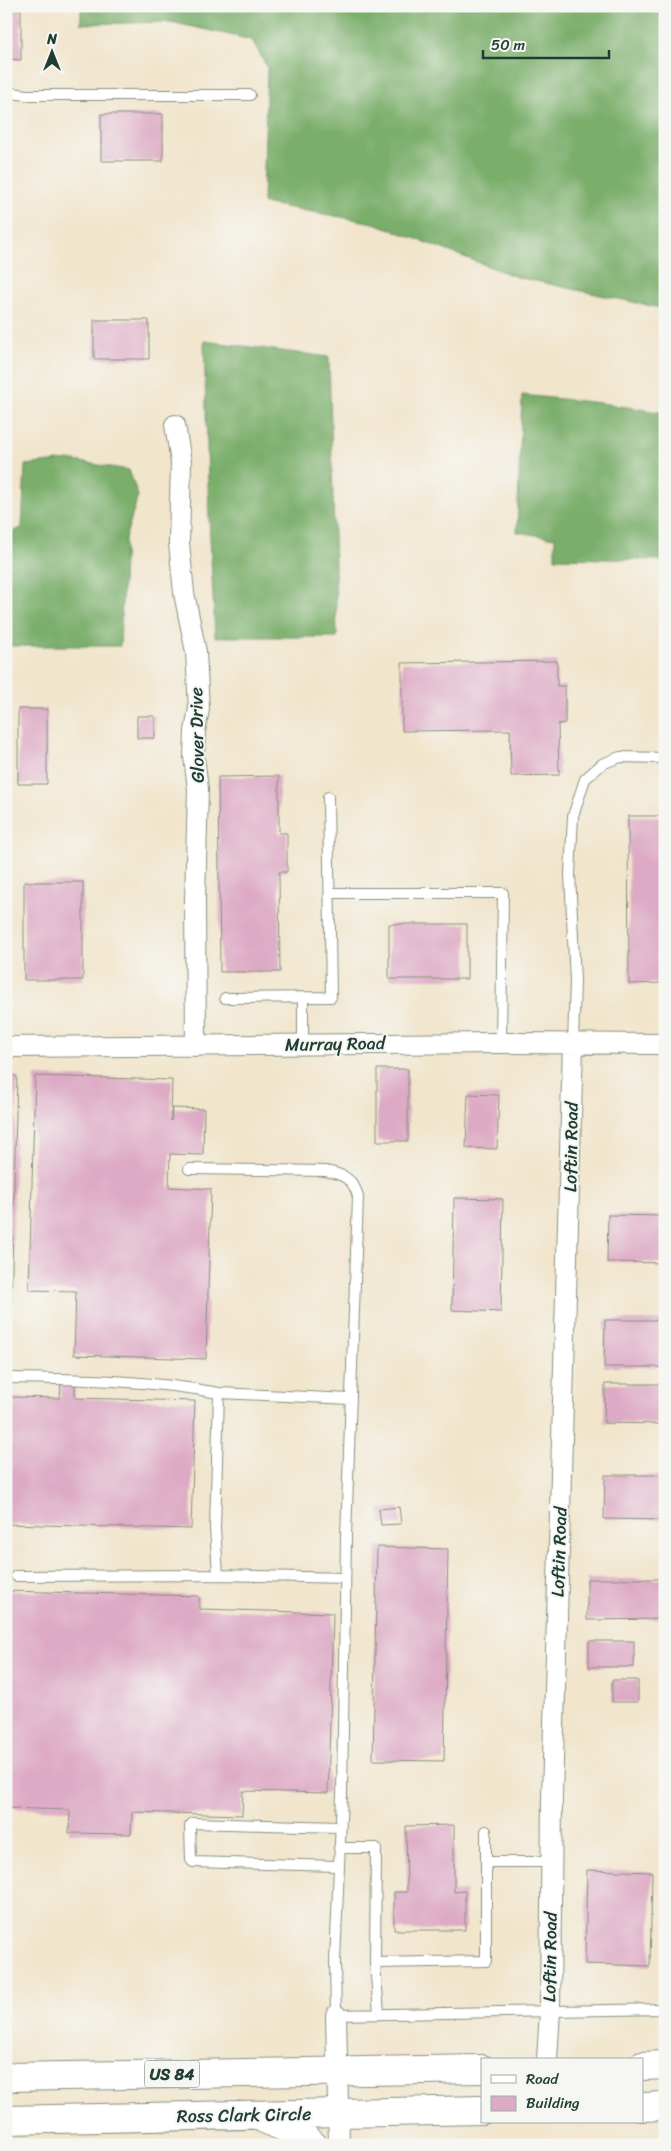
<svg xmlns="http://www.w3.org/2000/svg" width="671" height="2151" viewBox="0 0 671 2151" font-family="Sriracha,sans-serif">
<style>
.forest{fill:#7aae6a;stroke:#4c764f}
.building{fill:#ddaac5}
.lines{fill:none;stroke-linecap:round;stroke-linejoin:round}
.service-casing{stroke:#889180;stroke-width:12}
.minor-casing{stroke:#889180;stroke-width:22}
.trunk-casing{stroke:#889180;stroke-width:30}
.service{stroke:#fff;stroke-width:10}
.minor{stroke:#fff;stroke-width:20}
.trunk{stroke:#fff;stroke-width:28}
.labels{text-anchor:middle;stroke-width:4;stroke-linejoin:round;paint-order:stroke}
.shield{fill:#f6f6f2;stroke:#60746d;stroke-width:1}
.shield-label{font-size:16px;font-weight:bold;fill:#1f3d34}
.street-label{font-size:18px;fill:#1f3d34;stroke:#f6f6f2}
</style>
<rect width="100%" height="100%" fill="#f6f6f2"/>
<filter id="ink" filterUnits="userSpaceOnUse"><feTurbulence type="fractalNoise" baseFrequency=".02" numOctaves="2"/><feDisplacementMap in="SourceGraphic" scale="10" xChannelSelector="R" yChannelSelector="G"/><feConvolveMatrix kernelMatrix="1 2 1 2 8 2 1 2 1" color-interpolation-filters="sRGB"/></filter>
<filter id="wash" filterUnits="userSpaceOnUse"><feTurbulence type="fractalNoise" baseFrequency=".0096" numOctaves="4" result="noise"/><feDisplacementMap in="SourceGraphic" scale="20" xChannelSelector="R" yChannelSelector="G"/><feGaussianBlur stdDeviation="1.12" result="paint"/><feColorMatrix in="noise" values="0 0 0 0 0 0 0 0 0 0 0 0 0 0 0 0 0 1.4 0 .05"/><feComposite in="paint" operator="in"/></filter>
<g filter="url(#wash)">
<rect width="100%" height="100%" fill="#f1e5cc"/>
<path class="forest" d="M81 6H665V309L517 277 374 223 263 203 267 67 252 40 171 22 81 24Z
M204 341 329 357 337 637H215L209 518Z
M522 395 601 403 665 413V568L660 560 555 558V538L517 532Z
M68 460 129 470 138 496 125 539 120 646H10L8 533 22 528 25 465Z"/>
<g id="blocks">
<path class="building" d="M6 6H21V60L6 59Z
M101 114H163V161H101Z
M94 320H149V359H94Z
M557 661V686H565V723L558 724 559 775 511 776 510 730 402 731V663Z
M18 709H47V784H18Z
M137 716H155V738H137Z
M279 776V833H287V872H279L280 972H220L218 777Z
M628 816H665V983L629 984Z
M24 882H83V980H24Z
M389 924H467V979H389Z
M377 1069H408V1141H377Z
M6 1076H17L11 1307H6Z
M35 1076 172 1080 171 1121 172 1108 204 1109 203 1155 170 1154 169 1187 211 1189 206 1359 74 1355 76 1291 29 1290Z
M662 1093H665V1171H661Z
M468 1094 499 1095 497 1149 466 1148Z
M454 1198 503 1199 501 1312 452 1310Z
M608 1215 665 1216V1263L607 1262Z
M605 1320H665V1367H604Z
M61 1380H75V1398L195 1401 191 1529 6 1524V1397L60 1398Z
M605 1384H665V1424L604 1423Z
M605 1475H663L665 1520 604 1519Z
M399 1507 401 1524 381 1525 379 1509Z
M377 1547 448 1549 444 1761 373 1760Z
M587 1579H665V1619L587 1620Z
M6 1591 199 1596V1609L333 1613 328 1793 243 1791 242 1815 132 1812 131 1834 69 1833 70 1810 6 1808Z
M589 1641H634V1667H589Z
M612 1680H638V1702H612Z
M454 1825V1892L465 1891V1930H394V1892H407L406 1826Z
M587 1870 652 1872 650 1966 585 1964Z"/>
</g>
</g>
<g filter="url(#ink)">
<use href="#blocks" fill-opacity="0" stroke="#889180" stroke-width="1"/>
<g class="lines">
<g class="service-casing">
<path id="service" d="M6 92 26 95H250
M330 893H503L501 1043
M225 998 331 997 328 797
M303 998V1044
M573 1044 575 981 570 874 573 816 585 779 602 764 620 757 665 758
M189 1169 325 1171C343 1174 354 1179 358 1197L346 1536 342 1794 335 1962 336 2015 665 2009
M6 1378C77 1379 149 1380 219 1393
M16 1576 218 1575
M345 1578 218 1575 215 1528 219 1393 351 1399
M339 1848H376L375 1963 379 2014
M486 1862H551
M338 1866 193 1862 191 1860 190 1826 193 1823 339 1827
M375 1963 486 1961V1831"/>
</g>
<g class="minor-casing">
<path id="minor" d="M175 425 181 462 179 543 184 593 196 652 199 709 195 731 194 757 198 789 195 900 196 1046
M6 1047 501 1043 665 1044
M336 2015 339 2145
M547 2060 550 2011 552 1797 573 1044"/>
</g>
<g class="trunk-casing">
<path id="trunk" d="M642 2066 665 2065
M6 2077 482 2069
M642 2107 665 2106
M264 2119 300 2134 313 2145
M6 2120 482 2110"/>
</g>
<use href="#service" class="service"/>
<use href="#minor" class="minor"/>
<use href="#trunk" class="trunk"/>
</g>
</g>
<g class="labels">
<rect class="shield" x="144.5" y="2060.5" width="55" height="27" rx="4"/>
<g class="shield-label">
<text x="172" y="2080">US 84</text>
</g>
<g class="street-label">
<text transform="translate(197 735) rotate(-91)" y="6">Glover Drive</text>
<text transform="translate(335 1044) rotate(-1)" y="6">Murray Road</text>
<text transform="translate(571 1147) rotate(-89)" y="6">Loftin Road</text>
<text transform="translate(559 1552) rotate(-88)" y="6">Loftin Road</text>
<text transform="translate(550 1957) rotate(-89)" y="6">Loftin Road</text>
<text transform="translate(244 2115) rotate(-1)" y="6">Ross Clark Circle</text>
</g>
</g>
<rect width="671" height="2151" fill="none" stroke="#f6f6f2" stroke-width="25"/>
<rect x="481" y="2058" width="162" height="65" fill="#f6f6f2" stroke="#a0aca6"/>
<rect x="491" y="2075" width="25" height="8" fill="#ffffff" stroke="#a0aca6"/>
<text x="526" y="2084" font-size="15" fill="#1f3d34">Road</text>
<rect x="491" y="2096" width="25" height="15" fill="#ddaac5" stroke="#a0aca6"/>
<text x="526" y="2108" font-size="15" fill="#1f3d34">Building</text>
<g transform="translate(52 52)" stroke="#f6f6f2" stroke-width="4" paint-order="stroke">
<path d="M0-4L9 19L0 12L-9 19Z" fill="#1f3d34"/>
<text y="-8" font-size="14" font-weight="bold" text-anchor="middle" fill="#1f3d34">N</text>
</g>
<path d="M483 50v8h126v-8" fill="none" stroke="#1f3d34" stroke-width="2.5"/>
<text x="491" y="50" font-size="15" fill="#1f3d34" stroke="#f6f6f2" stroke-width="4" paint-order="stroke">50 m</text>
</svg>
